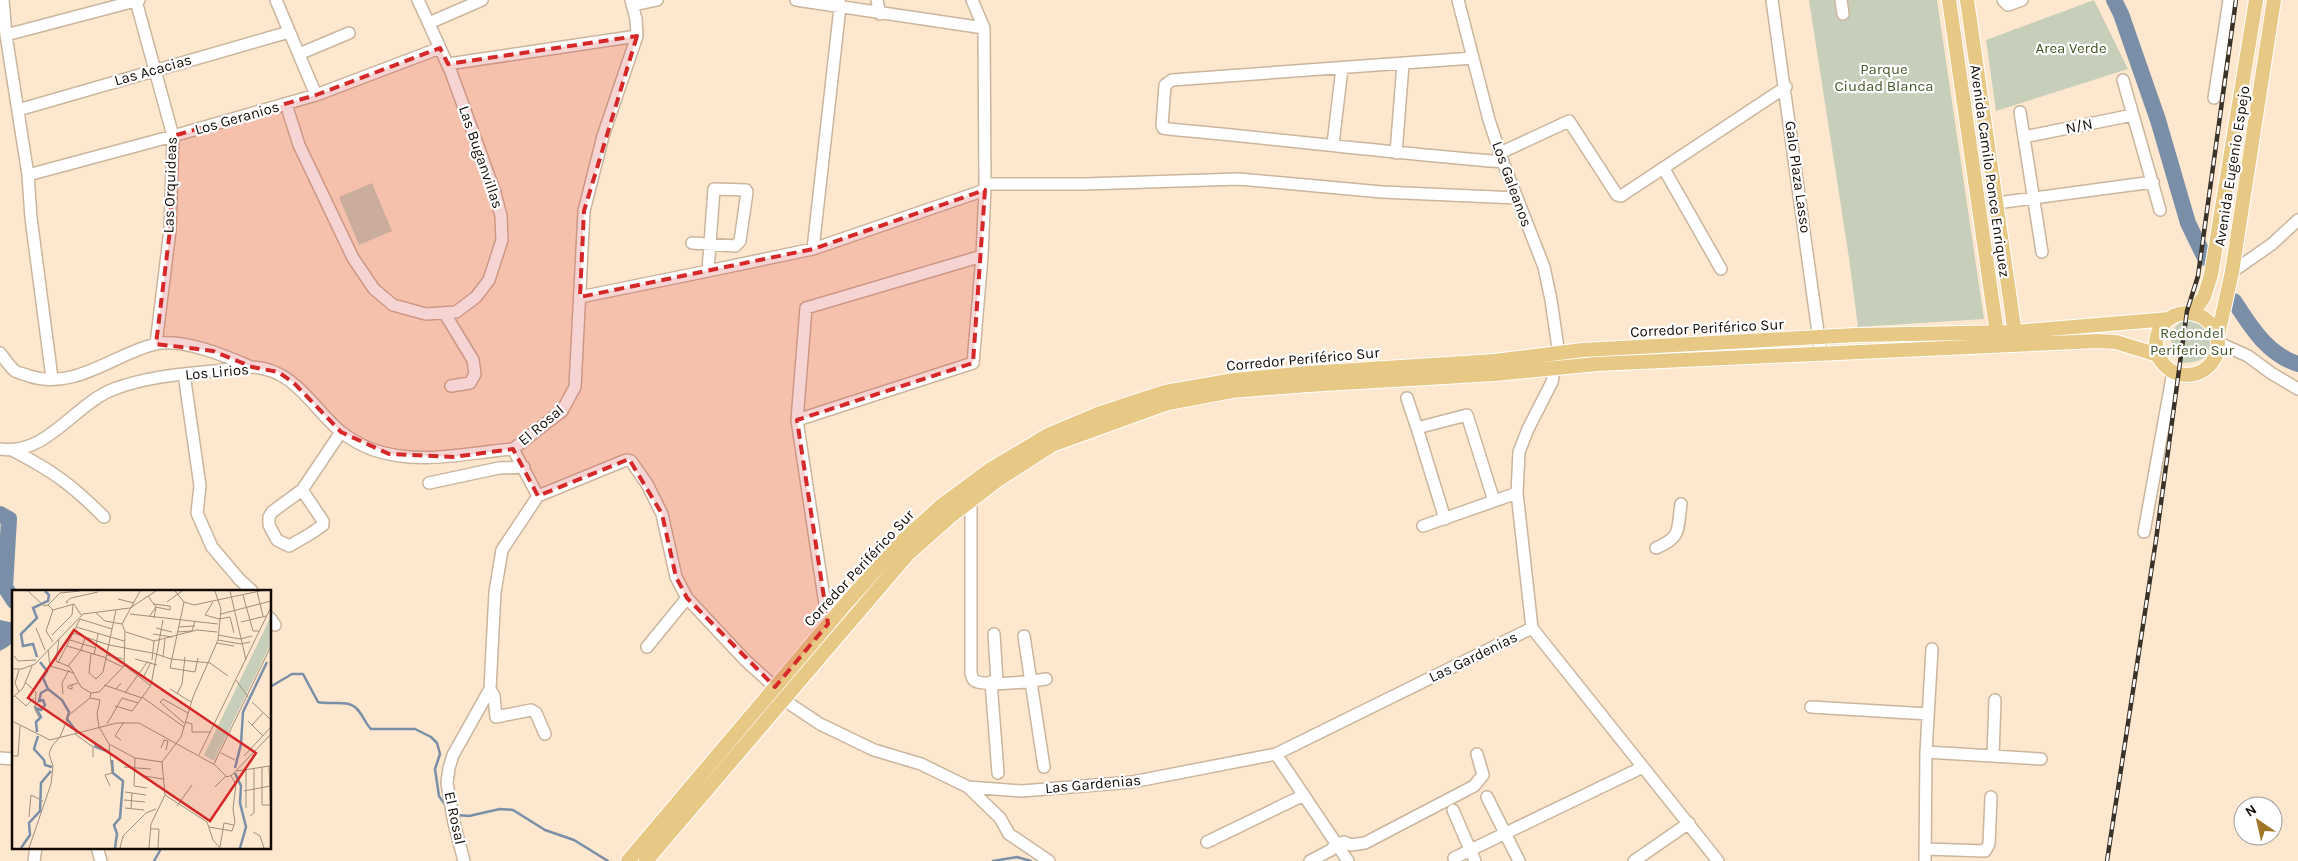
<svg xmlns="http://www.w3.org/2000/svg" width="2298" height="861" viewBox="0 0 2298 861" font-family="Karla,sans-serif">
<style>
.green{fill:#c7cfba}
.water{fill:#7a8fa7}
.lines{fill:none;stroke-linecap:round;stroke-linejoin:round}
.stream{stroke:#7a8fa7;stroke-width:2.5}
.river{stroke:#7a8fa7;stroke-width:16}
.minor-casing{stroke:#cab59d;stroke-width:14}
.major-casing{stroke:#fff;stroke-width:16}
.minor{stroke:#fff;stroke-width:11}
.major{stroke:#e8c885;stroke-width:14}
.rail-casing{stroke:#3b3227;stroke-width:4.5}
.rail{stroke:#fff;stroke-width:2.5;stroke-dasharray:8;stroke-linecap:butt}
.marked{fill:#d62828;fill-opacity:0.2;stroke:#d62828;stroke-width:4;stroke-dasharray:10 6;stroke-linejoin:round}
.labels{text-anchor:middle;stroke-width:4.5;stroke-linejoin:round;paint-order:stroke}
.park-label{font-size:15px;fill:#475627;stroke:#fff}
.street-label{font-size:15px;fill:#120b04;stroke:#fff}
.inset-river{fill:none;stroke:#7a8fa7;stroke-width:2.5}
.inset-road{fill:none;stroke:#9f8f7d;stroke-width:1}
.view{fill:#d62828;fill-opacity:0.15;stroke:#d62828;stroke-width:2.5}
.inset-edge{fill:none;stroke:#120b04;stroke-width:2.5}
</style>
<rect width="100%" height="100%" fill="#fde7ce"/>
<path class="green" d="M1809 0H1937L1984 319 1858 327 1849 258Z
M2094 0 2128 69 1996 111 1986 40Z
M372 183 392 231 359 245 339 197Z
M2192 318C2220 322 2224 363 2183 363 2166 348 2166 323 2192 318Z"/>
<path class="water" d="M0 620 14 623C14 640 16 643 0 651Z"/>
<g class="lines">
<path class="stream" d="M270 687 292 674H303L318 702C331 705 348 699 357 709 363 715 365 723 371 729H415L431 737 437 743 440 754 435 769 439 796 448 809
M457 815 469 816 500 809 513 810 545 830 574 840 608 861
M154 861 162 847
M993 861 1017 857 1031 861"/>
<path class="river" d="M2114 0 2121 14 2158 120 2188 223 2205 258
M2234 301C2251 327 2267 354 2298 364
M0 514 9 519 5 587 14 601"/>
<g class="minor-casing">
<path id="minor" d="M3 0 6 35 28 175 31 218 52 378
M276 0 316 95
M796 0 984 28
M877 0 880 14
M1458 0 1489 120 1503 162 1544 267 1551 300 1558 348 1552 382 1528 429 1519 452 1517 493 1532 628 1718 861
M1772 0 1821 354
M1841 0 1843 14
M2003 0 2008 5 2022 0
M136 1 173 136 170 230 156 344
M634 5 657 0
M429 23 482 0
M6 35 139 0
M299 54 349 33
M1473 58 1172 80 1165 85 1162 125 1163 128 1169 129C1280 139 1391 153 1503 162
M448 64 637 36
M2123 80 2160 210
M2214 98 2229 0
M286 104 299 145 353 258 374 289 393 305 426 314 456 312 476 297 489 280 502 240 501 216 495 193 451 72 418 0
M18 110 289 32
M2020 112 2042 252
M2024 137 2133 115
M1333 144 1342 68
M1396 153 1403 64
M1500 153 1569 121 1617 195 1621 196 1786 87
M1664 169 1721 269
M28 175 173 136 316 95 440 48
M985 184H1085L1239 179 1382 192 1517 198
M1997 203 2153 182
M813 249 840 7 839 0
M708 271 813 249 985 190
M2232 272 2272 244 2298 220
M580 297 708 271 714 189 746 190 747 192 740 241 735 246 692 243
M445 314 473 360 475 374 470 383 451 386
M2219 343 2248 356 2271 373 2298 389
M0 353C5 359 9 366 15 371 18 373 25 374 29 376 76 391 115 353 156 344 183 338 226 356 251 367
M184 374 200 486 197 513 212 547 239 579 252 591
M1407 398 1417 428
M797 420 973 363 982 256
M0 449C47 456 74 404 114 389 145 377 181 374 214 371 226 370 240 367 252 367 295 369 312 408 341 432 349 438 361 445 371 449 417 466 466 453 513 449
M14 451C53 471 73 486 104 517
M429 483 499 468 524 467
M302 490 323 521V525L310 534 289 546 277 540 269 525V517L272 512 302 490 341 432
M538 496 626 460 631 461 647 484 662 514 676 577 687 598 746 661 775 687 784 700 820 724 874 750 921 764 968 787 1022 791 1132 782 1276 754 1532 628
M971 500V673C972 678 973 681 978 682 997 686 1027 682 1046 679
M1445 519 1417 428 1467 415 1494 501
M1423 526 1517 493
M2144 532 2173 372
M1656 548C1682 537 1677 530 1681 504
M270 618 275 625
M828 624 797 420 806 308 982 256 985 187 984 28 972 0
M994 634 997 682
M1024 636 1044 767
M647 647 687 598
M991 682 998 773
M490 689 494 696 496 717 531 710 536 713 545 734
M1811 707 1928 714
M1926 752 2041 759
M1276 754 1348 861
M1993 756 1995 700
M0 758 14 759
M968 787 1000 818 1009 834 1049 861
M1487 797 1519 861
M1453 810 1475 861
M1207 842 1304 795
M97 847 101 861
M1925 849 1985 851 1989 844 1991 797
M1454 858 1643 767
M34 861 36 847
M464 861 454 823 447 783 449 768 453 755 490 689 495 592 502 550 538 496 513 449 562 411 575 387 584 211 603 136 637 36 636 19 631 0
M1310 861 1331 850 1336 844 1344 842 1351 845 1365 843 1474 786 1483 775 1477 754
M1634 861 1689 823
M1925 861 1926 752 1932 649"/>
</g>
<g class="major-casing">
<path id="major" d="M1949 0 1998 341
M1967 0 2016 341
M2193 312 2204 297 2211 275 2256 0
M2156 344a31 31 0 1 1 62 0a31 31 0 1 1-62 0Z
M2218 335 2232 272 2274 0
M628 861 848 601 897 546 941 506 991 469 1048 435 1098 414 1165 392 1234 380 1307 373 1495 361 1583 350 1856 335 2015 332 2169 319
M646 861 908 554 951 516 999 479 1052 445 1168 403 1232 391 1308 385 1495 374 1597 364 2097 341 2116 342 2158 355"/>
</g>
<use href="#minor" class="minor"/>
<use href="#major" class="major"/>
<g class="rail-casing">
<path id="rail" d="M2107 861 2156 540 2187 311 2198 276 2236 0"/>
</g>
<use href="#rail" class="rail"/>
</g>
<path class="marked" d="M637 36 584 211 580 297 813 249 985 190 973 363 797 420 828 624 775 687 687 598 676 577 662 514 629 459 538 496 513 449 453 457 389 454 341 432 294 383 278 372 252 367 213 351 156 344 170 230 173 136 316 95 440 48 448 64Z"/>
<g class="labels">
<g class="park-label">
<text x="2071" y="53">Area Verde</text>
<text x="1884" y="74">Parque<tspan x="1884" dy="17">Ciudad Blanca</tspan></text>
<text x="2192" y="338">Redondel<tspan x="2192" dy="17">Periferio Sur</tspan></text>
</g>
<g class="street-label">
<text transform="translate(153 70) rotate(-16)" y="5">Las Acacias</text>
<text transform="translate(237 118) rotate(-16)" y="5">Los Geranios</text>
<text transform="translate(2079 126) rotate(-11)" y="5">N/N</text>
<text transform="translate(481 157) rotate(71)" y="5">Las Buganvillas</text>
<text transform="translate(2232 166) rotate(-81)" y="5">Avenida Eugenio Espejo</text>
<text transform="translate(1990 171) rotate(82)" y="5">Avenida Camilo Ponce Enriquez</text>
<text transform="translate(1798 177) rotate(82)" y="5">Galo Plaza Lasso</text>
<text transform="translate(1512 184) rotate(70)" y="5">Los Galeanos</text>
<text transform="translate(170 185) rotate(-88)" y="5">Las Orquideas</text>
<text transform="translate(1707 328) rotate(-3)" y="5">Corredor Periférico Sur</text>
<text transform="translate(1303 359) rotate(-5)" y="5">Corredor Periférico Sur</text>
<text transform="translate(217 372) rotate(-5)" y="5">Los Lirios</text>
<text transform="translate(541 425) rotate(-40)" y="5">El Rosal</text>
<text transform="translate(859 568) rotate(-47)" y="5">Corredor Periférico Sur</text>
<text transform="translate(1473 657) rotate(-26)" y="5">Las Gardenias</text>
<text transform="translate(1093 784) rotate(-5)" y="5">Las Gardenias</text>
<text transform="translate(455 818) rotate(78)" y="5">El Rosal</text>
</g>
</g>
<g transform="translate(12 590)">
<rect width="259" height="259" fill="#fde7ce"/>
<path d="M259 26V53L202 171 192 165Z" fill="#c7cfba"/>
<path class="inset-river" d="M25 67 21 54 11 56 9 44 25 28 21 18 36 11 37 5 33 1M28 72 35 81 31 88 36 99M25 142 24 132 29 127 24 118 29 120 33 115 31 110 27 111 29 103 36 99 50 110 57 122 55 129 65 142M26 146 22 159 32 170 33 175 40 177M82 156 97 162M100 170 101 183 111 191 108 228 102 235 105 244 103 258M223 178 229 154 231 122 255 72M223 183 229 196 228 213 234 237 228 258M9 258 18 245 17 233 28 221 29 193 39 181"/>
<path class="inset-road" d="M16 1 32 16 36 15 41 20 62 14 69 25M163 1 172 12 182 15 248 1M218 1 234 70M245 1 251 26M231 5 241 41H247M136 6 144 17 142 28M106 9 122 13M155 12 170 1M172 12 158 78 183 82 186 68M201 12 193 25 207 29 218 27 222 43M56 13 54 12 59 8 86 2M141 14 158 16M36 15 48 3 68 1M41 20 34 41 41 52M84 23 93 31 110 34M118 24 206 34M209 24 259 11M137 27 144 17 158 20V16M229 32 254 26M110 34 128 1M64 37 112 51M166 37 183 36M24 38 33 60M144 38 160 42M114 42 142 51 185 40 205 42M165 42 180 41 183 31M61 43 97 55 140 63M141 44 160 47M40 45 60 25 61 14M206 45 228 49 240 46M47 49 44 71 58 77 69 97 79 103M58 50 84 58M206 50 229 54 238 52M204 53 222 56M55 56 95 68M36 60 38 76 62 83M141 63 159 69 198 73 216 86M79 64 77 83 84 89 91 82 104 20M82 65 86 44M95 65 111 69M2 66 6 71 24 70M151 67 153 49M94 69 111 77M123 69 145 75M140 70 142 51M46 73 68 29 100 39M112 75 138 95M56 76 69 60 73 48M0 79H10L23 74 71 24 118 18 144 1M7 80 3 93 7 102M131 88 139 72M224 90 236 107M13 92 24 102 23 120 27 127M60 95V99L56 98V96L66 93M92 95 104 99 109 93M104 99 130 108M158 99 179 112M113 103 136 71M51 104 50 93 57 80M165 104 170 94 173 67M3 106 14 116 22 108M130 107 172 137M0 108 11 98 20 76M78 108 88 110 85 124 87 137 97 154 123 168 150 172M240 112 259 130M103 116 120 121 126 113M0 131 38 150 105 133H127L203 175 215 187 220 185M236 131 240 135 251 123M173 132 180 134V142H198M172 133 148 112 151 109 176 123M95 134 110 108 126 113 139 95 151 30M240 135 251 146M63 144 81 157V167M109 150 103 146 112 132M97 155 100 183 93 185 98 196M149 158 152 150 156 151 154 160M209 163 223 170M187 165 259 17M0 166H6L8 136M232 166 259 137M123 168 122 196 135 198M202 174 259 56M257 176 259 229M112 177 139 179M250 177V215H258M234 180V218M225 181 258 176M220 185 259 144M132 186 151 189M203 197 214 186M232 201 258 196M113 202 134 205M153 205 195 232 201 250 208 258M112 210 133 212M165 216 180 195M113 218 132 220M119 218 120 203M238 226 242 223V178M17 227 19 205 31 211M212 233 222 235 223 232 221 219 224 194 219 186M197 237 220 241 222 235M138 239H147L146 258M241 242 248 246 252 258M208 257 212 233M17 258 39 194 41 176 37 164 40 156 48 147 57 125 78 108 79 103 87 102 112 76 113 41 110 34M108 258 111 246 134 223 144 219M137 258 139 234 153 205 150 172 169 147 181 107 206 50 209 19 203 1"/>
<path class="view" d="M62 40 244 163 198 231 16 108Z"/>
<rect width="259" height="259" class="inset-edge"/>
</g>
<g transform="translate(2258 821) rotate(326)"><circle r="24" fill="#ffffff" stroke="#a09d9b"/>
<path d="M0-4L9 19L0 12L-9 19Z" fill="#a17627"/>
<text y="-8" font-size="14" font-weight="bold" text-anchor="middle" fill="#120b04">N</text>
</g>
</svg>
